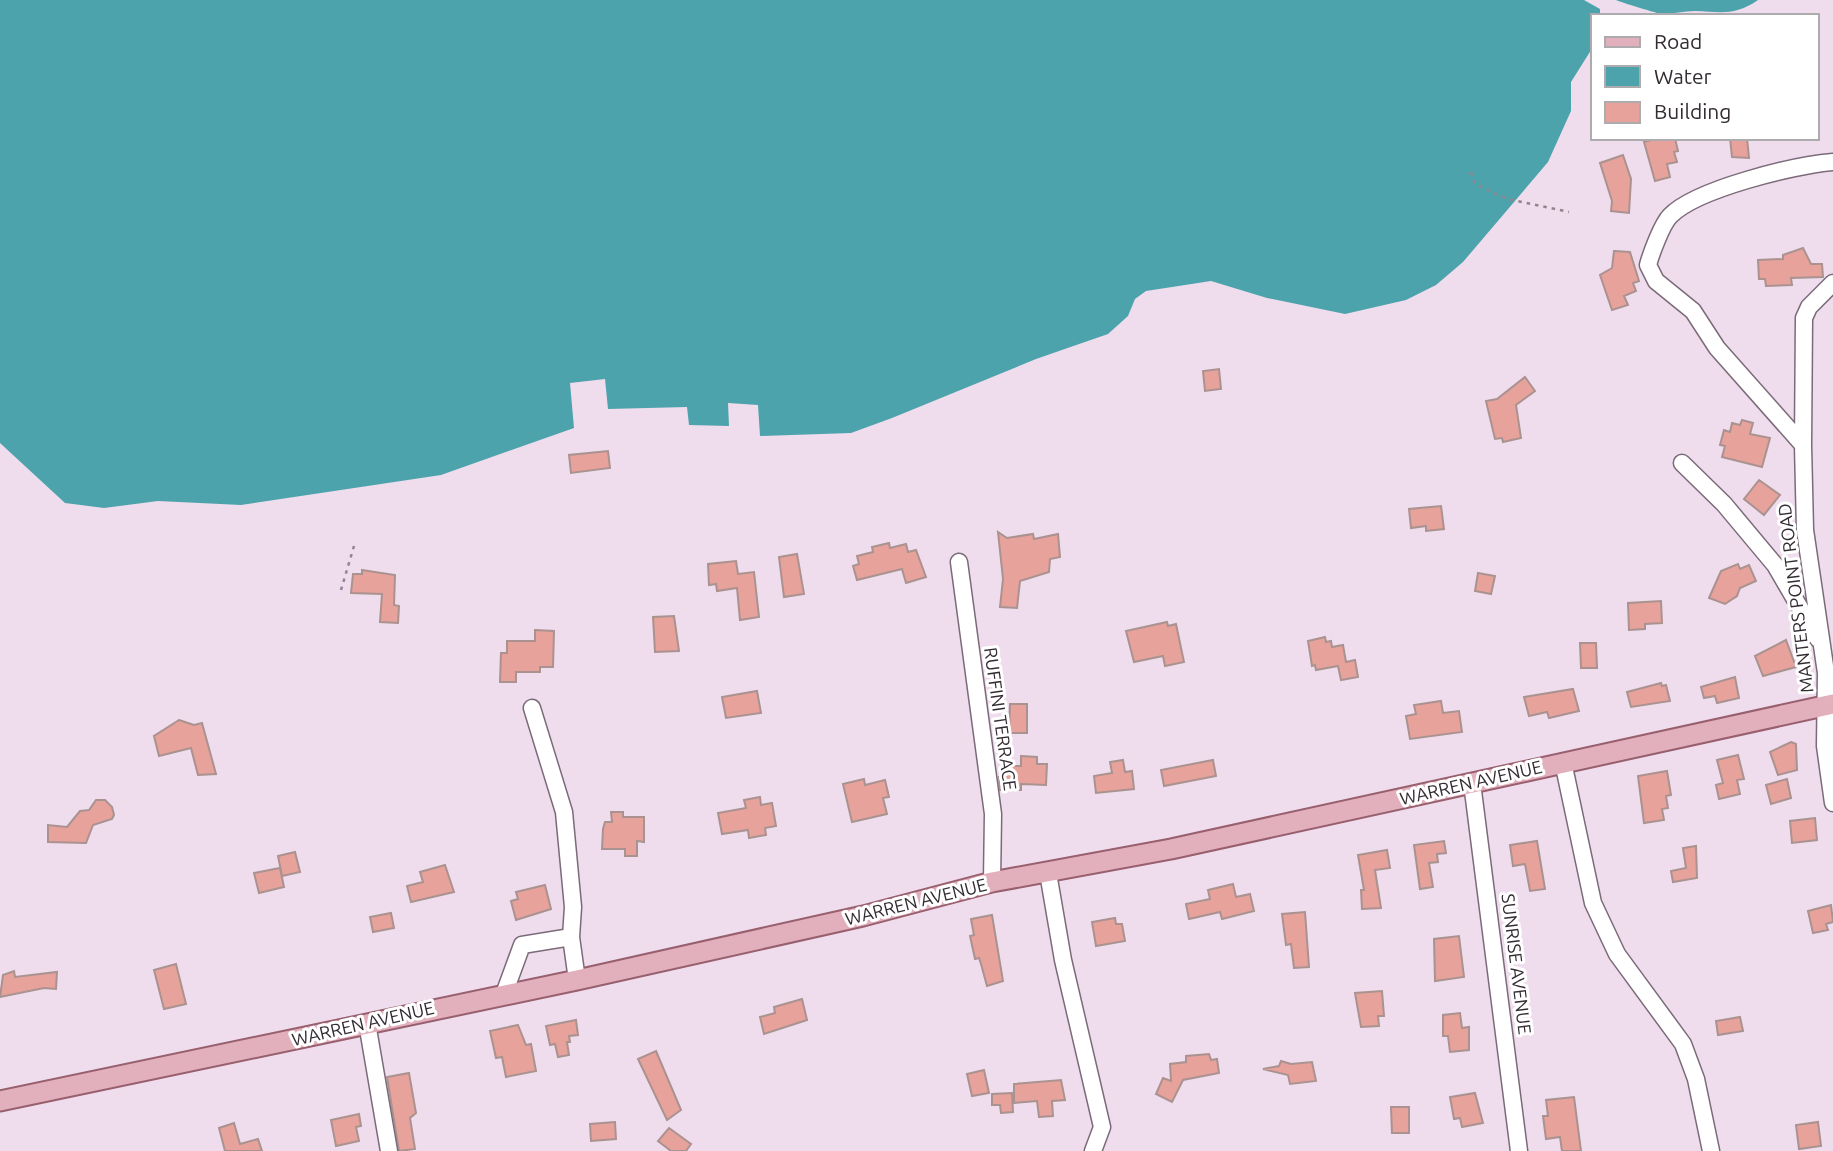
<svg xmlns="http://www.w3.org/2000/svg" width="1833" height="1151" viewBox="0 0 1833 1151" font-family="Ubuntu,sans-serif">
<style>
.water{fill:#4da3ac}
.building{fill:#e7a29c;stroke:#aa9290;stroke-width:2}
.lines{fill:none;stroke-linecap:round;stroke-linejoin:round}
.minor-casing{stroke:#7b6b79;stroke-width:19}
.major-casing{stroke:#985f6e;stroke-width:23}
.path{stroke:#91848f;stroke-width:2.5;stroke-dasharray:3.5 5;stroke-linecap:butt}
.minor{stroke:#fff;stroke-width:16}
.major{stroke:#e2afbc;stroke-width:19}
.labels{text-anchor:middle;stroke-width:6;stroke-linejoin:round;paint-order:stroke}
.street-label{font-size:18px;fill:#332c32;stroke:#fff}
</style>
<rect width="100%" height="100%" fill="#efdded"/>
<path class="water" d="M0 0H1584L1600 9V16H1593V47L1571 82V111L1548 162 1463 262 1436 285 1406 300 1345 314 1267 298 1211 281 1146 291 1135 299 1128 316 1108 334 1036 359 892 418 851 433 760 436 758 405 728 403 729 426 689 425 687 407 608 409 605 379 570 383 574 428 441 475 241 505 158 501 104 508 65 503 0 443Z
M1616 0H1758C1735 16 1721 12 1695 11 1684 11 1673 14 1662 14 1659 14 1620 2 1616 0Z"/>
<path class="building" d="M1658 138H1675L1678 151 1674 152 1677 162 1667 164 1670 177 1655 181 1644 142Z
M1730 138H1747L1749 158 1732 157Z
M1623 155 1631 179 1629 213 1611 211 1612 201 1600 163Z
M1803 248 1811 264H1822L1823 277 1791 278 1792 285 1766 286 1765 279H1759L1758 260 1783 259V255Z
M1614 251 1630 252 1639 281 1633 283 1636 291 1624 296 1628 305 1612 310 1600 275 1612 268Z
M1219 369 1221 389 1205 391 1203 371Z
M1525 377 1535 391 1516 405 1521 438 1503 442 1502 438 1495 439 1486 401 1497 399Z
M1742 420 1753 423 1750 434 1770 438 1762 467 1722 457 1725 446 1720 445 1724 430 1730 432 1732 423 1740 425Z
M608 451 610 468 571 473 569 455Z
M1759 480 1780 495 1764 515 1744 499Z
M1441 506 1444 529 1426 531V526L1411 528 1409 509Z
M998 532 1007 538 1033 534 1034 539 1058 534 1060 557 1050 559 1049 572 1020 581 1017 608 1000 607 1003 579Z
M889 543 890 548 906 544 908 552 916 550 926 577 906 583 902 569 857 580 853 566 859 564 857 556 873 552 872 547Z
M797 554 804 594 784 597 779 557Z
M736 561 738 574 754 572 759 617 740 620 737 588 717 591 716 584 709 585 708 564Z
M1738 564 1740 569 1749 565 1756 581 1740 588 1737 596 1725 604 1709 598 1721 571Z
M362 570 395 575 394 605 399 606 398 623 380 622 382 594 351 593 353 574H362Z
M1478 573 1495 576 1491 594 1475 591Z
M1661 601 1662 623 1645 624V629L1629 630 1628 603Z
M674 616 679 651 655 652 653 617Z
M1167 622 1168 626 1176 624 1184 662 1165 666 1163 656 1134 662 1126 631Z
M535 630 554 631 553 667H540V672H516V682H500L501 653H507V641H535Z
M1325 637 1326 642 1331 641 1332 647 1343 645 1346 662 1355 660 1358 677 1341 680 1338 666 1316 670 1315 665 1312 666 1308 641Z
M1786 640 1796 667 1763 676 1755 656Z
M1580 643H1596L1597 668H1581Z
M1735 677 1739 698 1717 703 1715 696 1704 698 1701 687Z
M1661 683 1662 686 1666 685 1670 701 1631 707 1627 692Z
M1573 689 1579 711 1549 718 1547 712 1529 716 1524 697Z
M757 691 761 713 726 718 722 697Z
M1441 701 1443 713 1459 711 1462 732 1410 739 1406 716 1416 714 1414 705Z
M1010 704H1027V733H1009Z
M179 720 194 725 202 723 216 774 198 775 191 748 159 756 154 736Z
M1791 742 1796 744 1797 770 1778 775 1770 752Z
M1738 755 1744 779 1737 780 1740 794 1719 799 1716 785 1723 783 1717 760Z
M1021 756 1037 757V764H1047L1046 785 1021 784V790H1000L999 777H1002V766H1021Z
M1123 760 1125 772 1132 771 1134 789 1096 793 1094 776 1112 773 1110 762Z
M1213 760 1216 776 1164 786 1161 770Z
M1667 771 1671 795 1666 796 1668 808 1662 809 1664 820 1644 823 1638 776Z
M864 779 865 785 885 780 889 797 883 798 887 814 852 822 843 784Z
M1787 779 1791 798 1771 804 1766 785Z
M760 797 761 805 772 803 776 826 765 828 766 835 749 838 748 830 722 834 718 813 746 808 744 800Z
M96 800H105L112 807 114 815 112 819 93 825 86 843 48 842V825L67 827 80 811 89 810Z
M611 812H623V817H644V842L637 841V856H625V849H602L603 829 605 822H612Z
M1815 818 1817 840 1792 843 1790 821Z
M1444 841 1446 853 1437 854 1438 862 1429 863 1433 887 1420 889 1414 845Z
M1537 841 1545 889 1530 891 1525 864 1513 866 1510 845Z
M1696 846 1697 878 1673 882 1671 871 1686 868 1683 848Z
M1387 850 1390 868 1375 870 1381 908 1362 909 1361 890H1364L1358 855Z
M295 852 300 872 282 876 278 856Z
M445 865 454 892 411 902 407 886 423 882 420 872Z
M280 868 284 887 259 893 254 873Z
M1233 884 1236 897 1250 894 1254 911 1222 919 1220 912 1189 919 1186 904 1210 899 1208 890Z
M545 885 551 909 516 920 511 901 518 899 516 892Z
M1831 905 1833 922 1826 924 1828 930 1813 933 1808 911Z
M1305 912 1309 967 1294 968 1291 944 1286 945 1282 914Z
M391 913 394 928 373 932 370 917Z
M992 915 1003 981 987 986 981 964 979 958 975 959 970 936 974 935 971 919Z
M1115 918 1116 924H1122L1125 941 1096 946 1092 922Z
M1459 936 1464 977 1435 981 1434 939Z
M176 964 186 1004 164 1009 154 970Z
M14 971 15 977 57 972 56 989 44 988 0 997 3 975Z
M1382 991 1384 1016H1378L1379 1026 1361 1027 1355 993Z
M802 999 807 1020 764 1034 760 1017 775 1013 774 1007Z
M1460 1013 1462 1028 1469 1027V1050L1450 1052 1448 1036H1443V1015Z
M1740 1017 1743 1031 1718 1035 1716 1021Z
M576 1020 578 1035 569 1036 570 1042H567L569 1055 558 1057 555 1044 550 1045 546 1026Z
M518 1025 526 1045 531 1044 536 1071 506 1077 502 1057 496 1058 490 1031Z
M656 1051 681 1110 667 1120 638 1059Z
M1209 1054 1211 1060 1217 1059 1219 1073 1183 1080 1172 1102 1156 1094 1163 1078 1171 1081 1170 1064 1186 1062V1056Z
M1281 1061 1291 1064 1312 1062 1316 1081 1290 1084 1288 1075 1263 1069 1279 1066Z
M984 1070 989 1093 972 1096 967 1074Z
M409 1073 416 1113 410 1118 415 1149 399 1151 387 1077Z
M1061 1080 1065 1100 1052 1101 1053 1116 1039 1117 1037 1101 1014 1103V1084Z
M1012 1093 1013 1112 1001 1113 1000 1105H992V1094Z
M1475 1093 1483 1123 1462 1127 1460 1118 1454 1119 1450 1097Z
M1574 1097 1581 1151H1562L1560 1137 1546 1139 1543 1116H1548L1546 1100Z
M1391 1107H1409V1133H1392Z
M359 1114 361 1126 356 1127 359 1141 336 1146 331 1120Z
M615 1122 616 1139 591 1141 590 1124Z
M1818 1122 1821 1146 1799 1149 1796 1125Z
M234 1123 240 1144 258 1139 262 1151H225L219 1128Z
M669 1128 691 1144 686 1151H671L658 1141Z"/>
<g class="lines">
<g class="minor-casing">
<path id="minor" d="M1833 162C1795 165 1696 189 1670 216 1662 224 1651 254 1648 265L1656 281 1693 311 1717 348 1803 445 1804 318 1809 307 1833 283
M1803 445 1805 530 1826 673 1825 746 1833 803
M1682 463 1724 504 1775 565 1818 639
M959 562 993 814 992 882
M532 708 564 812 573 907 571 937
M1563 762 1593 903 1617 954 1683 1044 1696 1079 1711 1151
M1472 783 1519 1151
M1048 873 1063 960 1102 1127 1093 1151
M504 994 522 945 571 937 577 980
M367 1023 389 1151"/>
</g>
<g class="major-casing">
<path id="major" d="M0 1101 577 980 863 916 992 882 1171 849 1833 704"/>
</g>
<path class="path" d="M1471 172 1475 184 1508 199 1569 212
M341 590 354 546"/>
<use href="#minor" class="minor"/>
<use href="#major" class="major"/>
</g>
<g class="labels">
<g class="street-label">
<text transform="translate(1796 598) rotate(-97)" y="6">MANTERS POINT ROAD</text>
<text transform="translate(1000 719) rotate(82)" y="6">RUFFINI TERRACE</text>
<text transform="translate(1471 783) rotate(-13)" y="6">WARREN AVENUE</text>
<text transform="translate(916 902) rotate(-14)" y="6">WARREN AVENUE</text>
<text transform="translate(1516 964) rotate(83)" y="6">SUNRISE AVENUE</text>
<text transform="translate(363 1024) rotate(-13)" y="6">WARREN AVENUE</text>
</g>
</g>
<rect x="1591" y="14" width="228" height="126" fill="#ffffff" stroke="#adabad" stroke-width="2"/>
<rect x="1605" y="37" width="35" height="10" fill="#e2afbc" stroke="#adabad" stroke-width="2"/>
<text x="1654" y="49" font-size="21" fill="#332c32">Road</text>
<rect x="1605" y="66" width="35" height="21" fill="#4da3ac" stroke="#adabad" stroke-width="2"/>
<text x="1654" y="84" font-size="21" fill="#332c32">Water</text>
<rect x="1605" y="102" width="35" height="21" fill="#e7a29c" stroke="#adabad" stroke-width="2"/>
<text x="1654" y="119" font-size="21" fill="#332c32">Building</text>
</svg>
